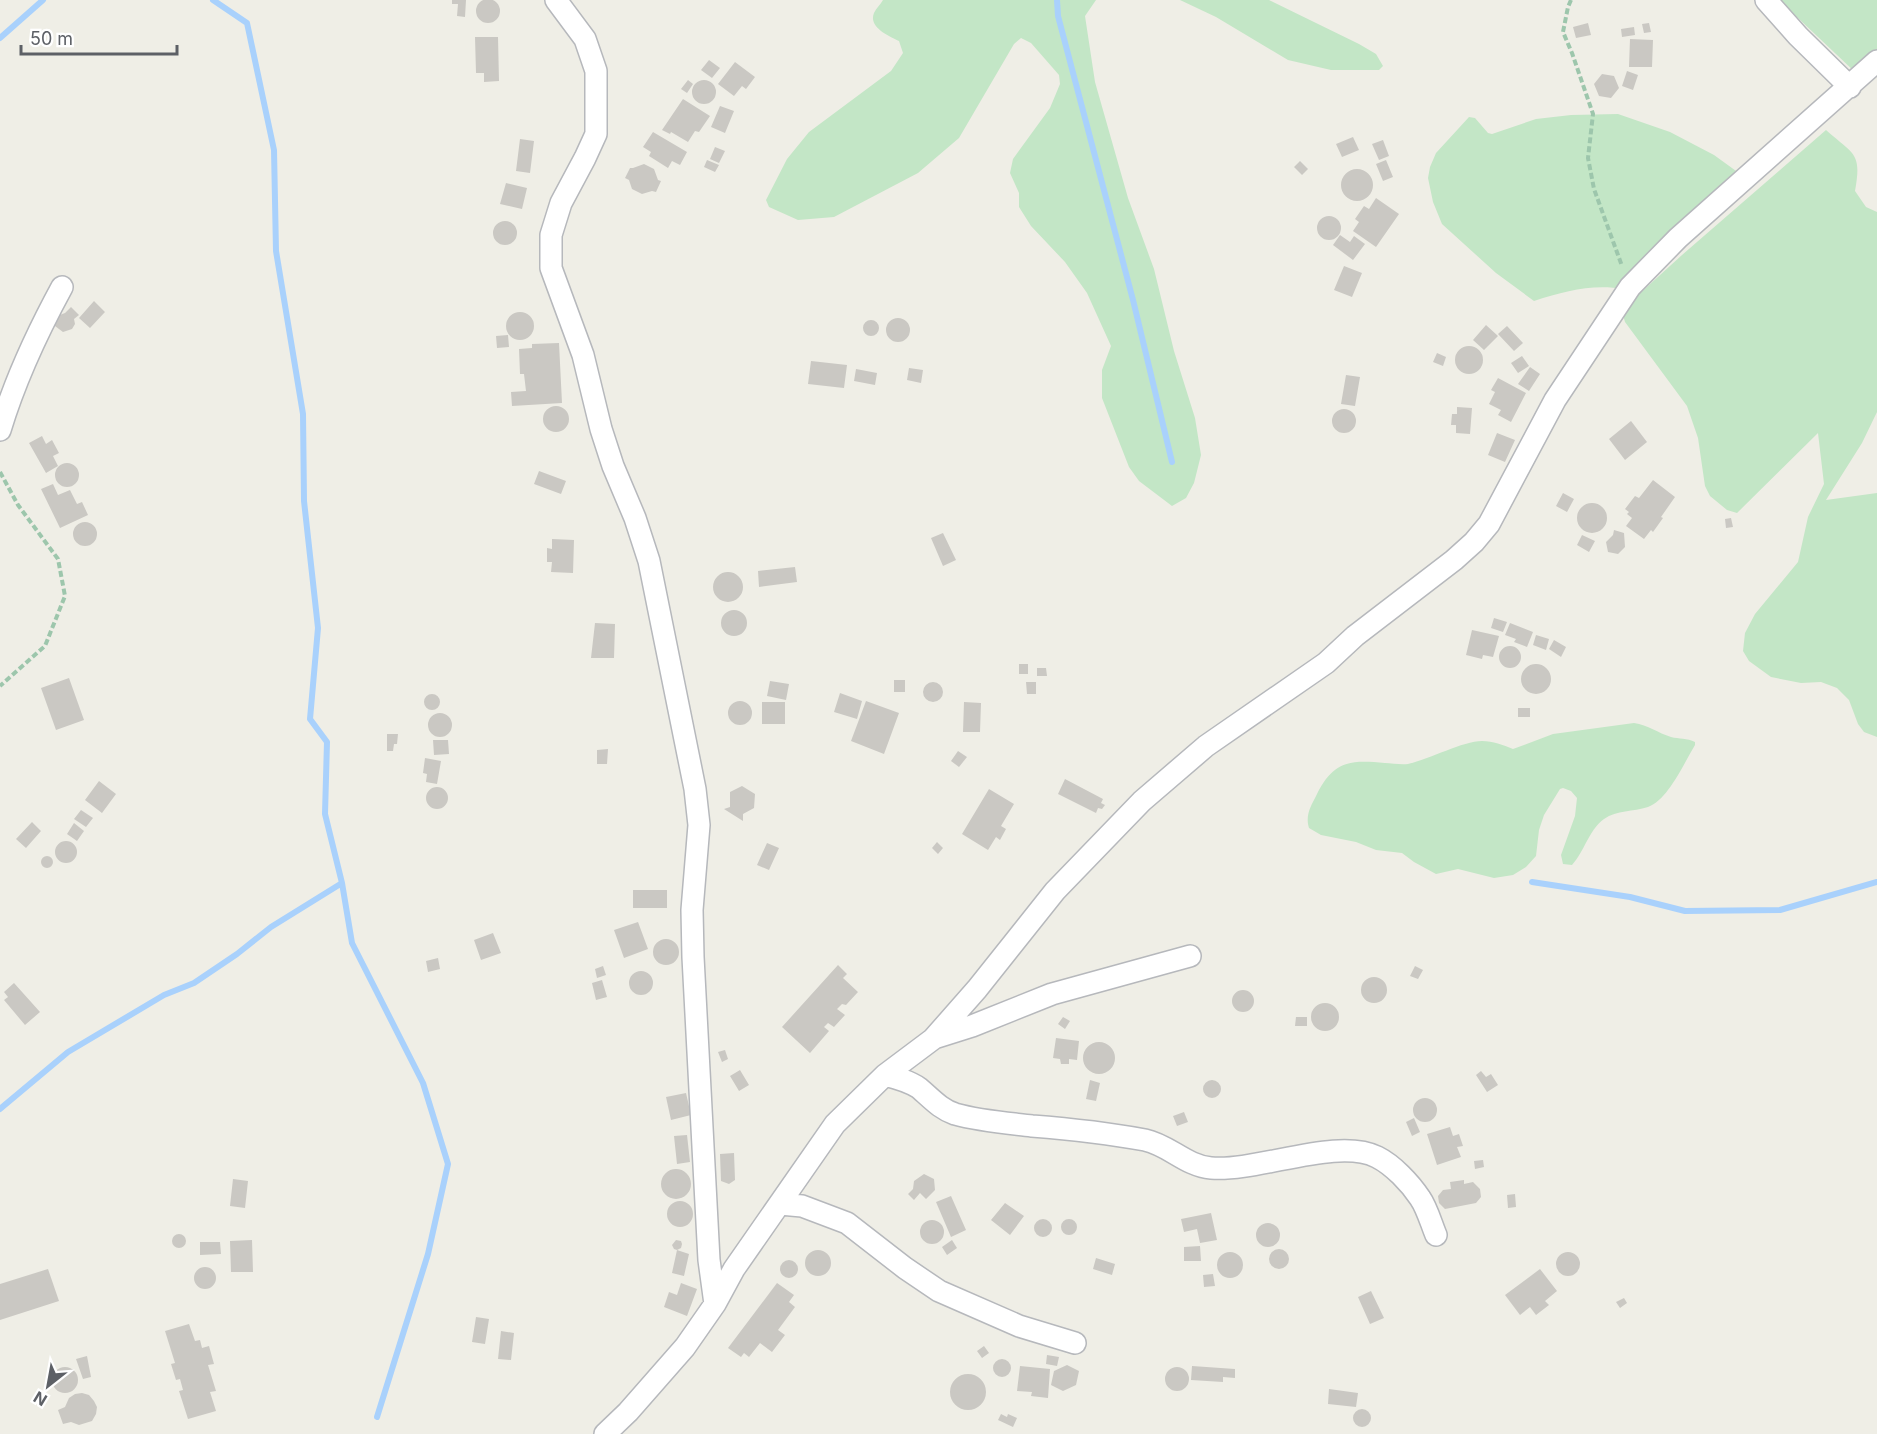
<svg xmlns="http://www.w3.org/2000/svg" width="1877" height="1434" viewBox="0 0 1877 1434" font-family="Inter,sans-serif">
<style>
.green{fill:#c3e6c6}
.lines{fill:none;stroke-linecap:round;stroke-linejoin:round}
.stream{stroke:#a9d1fc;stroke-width:6}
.building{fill:#cac8c3}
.minor-casing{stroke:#b6b8bc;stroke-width:24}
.path{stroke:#9dc6ac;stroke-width:4;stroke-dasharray:6 3;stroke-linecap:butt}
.minor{stroke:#fff;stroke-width:21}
</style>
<rect width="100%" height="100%" fill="#efeee6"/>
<path class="green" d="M883 0H1096L1085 16 1095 82 1128 198 1154 269 1174 351 1195 418 1201 455 1194 483 1186 498 1172 506 1139 481 1129 467 1102 398V370L1111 346 1087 293 1065 262 1031 226 1019 207V193L1010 173 1013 159 1050 108 1060 84 1059 75 1031 43 1021 38 1014 44 959 138 918 173 834 217 798 220 769 207 766 200 787 159 809 132 891 71 903 53 899 41C889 36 868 27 874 13 876 8 881 4 883 0Z
M1180 0H1269L1359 44 1376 54 1383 66 1379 70H1331L1288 60 1216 17Z
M1779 0H1877V55L1856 73Z
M1618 114 1670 132 1714 155 1743 176 1624 289C1591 284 1566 291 1534 301L1496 273 1442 224 1433 202 1428 178 1430 167 1436 153 1469 117 1475 118 1488 133 1492 134 1536 119 1571 115Z
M1826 130C1854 155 1862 152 1855 191L1866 207 1877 212V412L1862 443 1826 500 1877 493V737L1864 732 1858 724 1849 700 1837 688 1821 682 1801 683 1771 677 1749 661 1743 651 1745 633 1755 614 1798 562 1808 517 1824 484 1818 433 1737 513 1727 510 1710 496 1705 486 1698 438 1687 406 1625 322 1623 315 1626 306 1682 255Z
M1634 723C1648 725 1658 733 1671 737 1679 739 1687 738 1695 742V745C1684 763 1668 800 1648 807 1633 812 1617 810 1604 819 1588 831 1585 851 1572 865L1563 864 1561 855 1575 816 1577 798 1571 791 1563 788 1560 789 1544 815 1539 830 1536 856 1526 867 1513 875 1494 878 1458 869 1436 874 1414 862 1402 853 1376 850 1356 842 1321 835 1309 828C1305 815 1311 806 1317 794 1334 760 1351 760 1385 763 1392 763 1400 765 1408 764 1430 759 1463 741 1482 741 1493 741 1503 745 1513 749L1553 734Z"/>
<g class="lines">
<path class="stream" d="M213 0 247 23 274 150 276 251 303 414 304 501 318 628 310 719 327 742 325 814 342 883 352 943 423 1083 448 1164 428 1254 377 1417
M1057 0 1058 16 1133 300 1172 462
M0 38 43 0
M1532 882 1630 897 1685 911 1780 910 1877 882
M0 1109 68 1052 164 995 194 983 237 954 271 927 342 883"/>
</g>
<path class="building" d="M476 11a12 12 0 1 1 24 0a12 12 0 1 1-24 0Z
M452 0H466L465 17 457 16 458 4H452Z
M1588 23 1591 35 1576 38 1573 27Z
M1649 23 1651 32 1644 33 1642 24Z
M1634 27 1635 35 1622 37 1621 29Z
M475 37H498L499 81 484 82V73H476Z
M1630 39 1653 40 1652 67H1629Z
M709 60 720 68 712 78 701 70Z
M735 62 755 77 746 89 742 86 734 96 718 84Z
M1627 71 1638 75 1633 90 1622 86Z
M1602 74 1614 76 1619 88 1611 98 1599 96 1594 84Z
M688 80 693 84 687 93 681 89Z
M692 92a12 12 0 1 1 24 0a12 12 0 1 1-24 0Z
M683 99 710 116 699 132 695 131 688 142 671 132 670 134 662 130Z
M720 106 734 111 725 133 711 127Z
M653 132 687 152 680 165 672 161 668 168 649 156 651 152 643 147Z
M1353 137 1359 150 1342 157 1336 144Z
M520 139 534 141 530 173 516 171Z
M1383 140 1389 156 1379 160 1372 144Z
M715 147 725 151 719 163 710 159Z
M707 160 719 165 715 172 704 167Z
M1386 160 1393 177 1383 181 1376 164Z
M1300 161 1308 169 1302 175 1294 167Z
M644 164 654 169 658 180 661 181 656 192 652 191 642 194 632 189 629 180 625 178 630 168H633Z
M1341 185a16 16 0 1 1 32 0a16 16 0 1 1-32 0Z
M506 183 527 188 522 209 500 204Z
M1376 198 1399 214 1376 247 1353 231 1359 222 1355 219 1364 206 1369 209Z
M1317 228a12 12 0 1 1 24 0a12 12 0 1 1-24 0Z
M493 233a12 12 0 1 1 24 0a12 12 0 1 1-24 0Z
M1340 235 1350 242 1354 236 1365 244 1353 260 1333 245Z
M1344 266 1362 273 1352 297 1334 290Z
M94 301 105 312 90 328 79 318Z
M71 307 79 315 74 319 75 324 72 329 63 332 55 326V321L57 316 65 313Z
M506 326a14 14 0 1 1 28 0a14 14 0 1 1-28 0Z
M886 330a12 12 0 1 1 24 0a12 12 0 1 1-24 0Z
M863 328a8 8 0 1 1 16 0a8 8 0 1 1-16 0Z
M1486 325 1498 336 1484 350 1473 340Z
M1507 326 1523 343 1514 351 1498 334Z
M508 335 509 347 497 348 496 336Z
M559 343 562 403 512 406 511 392 526 391 524 374H520L519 349 532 348V344Z
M1455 360a14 14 0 1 1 28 0a14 14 0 1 1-28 0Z
M1437 353 1446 357 1443 366 1433 362Z
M1522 356 1529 366 1518 373 1511 363Z
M811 361 847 365 844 388 808 384Z
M1530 367 1540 374 1529 391 1518 384Z
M909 368 923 370 921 383 907 380Z
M856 369 877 373 875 385 854 381Z
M1346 375 1360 377 1355 406 1341 404Z
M1498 378 1526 393 1511 422 1498 415 1501 410 1489 404 1495 392 1491 390Z
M543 419a13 13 0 1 1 26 0a13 13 0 1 1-26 0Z
M1457 407 1472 408 1470 434 1456 433V425H1451L1452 414H1457Z
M1332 421a12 12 0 1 1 24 0a12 12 0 1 1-24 0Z
M1631 421 1647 442 1625 460 1609 439Z
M1497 433 1515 440 1505 462 1488 455Z
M42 436 46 444 52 440 59 453 53 456 58 466 46 473 29 443Z
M55 475a12 12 0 1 1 24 0a12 12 0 1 1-24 0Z
M539 471 566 481 561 494 534 484Z
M1653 480 1675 497 1661 517 1663 518 1653 532 1651 530 1644 539 1626 526 1632 518 1627 514 1629 512 1625 509 1635 496 1639 498Z
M53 484 58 495 70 490 77 504 82 502 88 515 60 528 41 489Z
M1563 493 1574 499 1567 512 1556 506Z
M1577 518a15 15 0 1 1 30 0a15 15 0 1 1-30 0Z
M1731 518 1733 527 1726 528 1725 519Z
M73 534a12 12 0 1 1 24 0a12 12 0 1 1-24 0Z
M1614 530 1624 533 1625 547 1618 554 1608 552 1606 542 1613 535Z
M943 533 956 560 943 566 931 538Z
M1582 535 1595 541 1589 552 1577 545Z
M552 539 574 540 573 573 551 572 552 562H547V548L552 549Z
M795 567 797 582 759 587 758 571Z
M713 587a15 15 0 1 1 30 0a15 15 0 1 1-30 0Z
M721 623a13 13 0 1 1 26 0a13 13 0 1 1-26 0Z
M1494 618 1507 622 1503 632 1491 628Z
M595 623 615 624 614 658H591Z
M1510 623 1533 632 1527 647 1514 642 1516 639 1505 635Z
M1472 630 1499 636 1493 657 1483 655 1482 659 1466 655Z
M1536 635 1549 639 1546 650 1533 645Z
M1554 640 1566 647 1561 657 1549 649Z
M1499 657a11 11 0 1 1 22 0a11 11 0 1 1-22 0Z
M1521 679a15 15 0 1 1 30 0a15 15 0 1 1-30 0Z
M1019 664H1028V674H1019Z
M1037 668H1046L1047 676H1037Z
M69 678 84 720 56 730 41 688Z
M894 680H905V692H894Z
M770 681 789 684 786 700 767 696Z
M1026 682H1036V694H1027Z
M923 692a10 10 0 1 1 20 0a10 10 0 1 1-20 0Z
M840 693 862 701 857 719 834 712Z
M424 702a8 8 0 1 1 16 0a8 8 0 1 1-16 0Z
M728 713a12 12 0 1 1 24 0a12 12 0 1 1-24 0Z
M866 701 899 713 884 754 851 741Z
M762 702H785V724H762Z
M964 702 981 703 980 732H963Z
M1518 708H1530V717H1518Z
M428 725a12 12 0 1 1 24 0a12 12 0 1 1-24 0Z
M387 734H398L397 744H394L393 751H387Z
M433 740H448L449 754 434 755Z
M608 749 607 764H597V750Z
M958 751 967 757 959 767 951 761Z
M425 758 441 761 437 784 426 782 427 774 423 773Z
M1065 779 1103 799 1101 803 1105 805 1102 809 1098 808 1096 813 1058 794Z
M99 781 116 794 102 813 85 800Z
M742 786 755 794 754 808 743 814V821L724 809 730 807V792Z
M426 798a11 11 0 1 1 22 0a11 11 0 1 1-22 0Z
M989 789 1014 804 1001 826 1006 829 1000 840 996 837 988 850 962 834Z
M81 810 93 818 86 827 74 819Z
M32 822 41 831 26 848 16 839Z
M74 823 84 831 77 841 67 834Z
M55 852a11 11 0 1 1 22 0a11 11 0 1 1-22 0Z
M937 842 943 848 938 854 932 848Z
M767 843 779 848 769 870 757 865Z
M41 862a6 6 0 1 1 12 0a6 6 0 1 1-12 0Z
M633 890H667V908H633Z
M638 922 648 949 624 958 614 930Z
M493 933 501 953 481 960 474 940Z
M653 952a13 13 0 1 1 26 0a13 13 0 1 1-26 0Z
M438 958 440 969 428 972 426 961Z
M838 965 847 974 843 978 858 992 846 1005 842 1004 837 1009 845 1015 834 1027 828 1023 824 1027 829 1031 810 1053 782 1027Z
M603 966 606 975 597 978 595 969Z
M1415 966 1423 970 1418 979 1410 976Z
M629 983a12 12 0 1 1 24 0a12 12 0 1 1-24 0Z
M1361 990a13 13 0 1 1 26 0a13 13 0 1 1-26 0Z
M602 980 607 997 596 1000 592 983Z
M14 983 40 1012 25 1025 4 1000 8 997 4 992Z
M1232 1001a11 11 0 1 1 22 0a11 11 0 1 1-22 0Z
M1311 1017a14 14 0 1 1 28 0a14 14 0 1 1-28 0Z
M1063 1017 1070 1021 1065 1029 1058 1024Z
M1296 1017H1307V1026H1295Z
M1056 1038 1079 1041 1077 1060 1069 1059V1064H1061L1060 1059 1053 1058Z
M1083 1058a16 16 0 1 1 32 0a16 16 0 1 1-32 0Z
M725 1050 728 1059 722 1062 718 1052Z
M740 1070 749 1085 739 1091 730 1076Z
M1481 1071 1486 1077 1491 1074 1498 1085 1487 1092 1476 1075Z
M1203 1089a9 9 0 1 1 18 0a9 9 0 1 1-18 0Z
M1090 1080 1100 1083 1096 1101 1086 1099Z
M686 1093 691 1115 671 1120 666 1097Z
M1413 1110a12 12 0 1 1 24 0a12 12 0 1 1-24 0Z
M1184 1112 1188 1122 1177 1126 1173 1116Z
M1414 1118 1420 1132 1412 1136 1406 1122Z
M1450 1127 1453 1136 1459 1134 1463 1146 1457 1147 1461 1157 1437 1165 1427 1134Z
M687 1135 690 1162 677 1164 674 1136Z
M734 1153 735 1180 729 1184 721 1181 720 1154Z
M1483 1160 1484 1167 1475 1169 1474 1161Z
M661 1184a15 15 0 1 1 30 0a15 15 0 1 1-30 0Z
M924 1174 934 1179 935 1190 926 1199 920 1193 914 1200 908 1194 913 1189 914 1181Z
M233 1179 248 1181 245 1208 230 1206Z
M1464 1180V1184L1473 1182 1480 1189 1481 1197 1476 1203 1445 1209 1439 1203 1438 1196 1443 1190 1451 1189 1450 1182Z
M1515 1194 1516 1207 1508 1208 1507 1195Z
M951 1196 966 1230 951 1237 936 1202Z
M667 1214a13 13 0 1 1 26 0a13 13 0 1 1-26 0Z
M1005 1203 1024 1216 1010 1235 991 1220Z
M1211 1213 1217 1240 1200 1243 1197 1229 1184 1232 1181 1219Z
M1061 1227a8 8 0 1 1 16 0a8 8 0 1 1-16 0Z
M1034 1228a9 9 0 1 1 18 0a9 9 0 1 1-18 0Z
M920 1232a12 12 0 1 1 24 0a12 12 0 1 1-24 0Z
M1256 1235a12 12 0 1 1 24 0a12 12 0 1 1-24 0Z
M172 1241a7 7 0 1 1 14 0a7 7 0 1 1-14 0Z
M252 1240 253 1272H231L230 1241Z
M676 1240 681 1241 682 1244 681 1248 677 1250 689 1254 684 1276 672 1273 677 1250 674 1249 672 1245Z
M952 1240 957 1248 947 1255 942 1247Z
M200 1242H220L221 1254 200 1255Z
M1200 1246 1201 1261H1184V1247Z
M1269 1259a10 10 0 1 1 20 0a10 10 0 1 1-20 0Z
M805 1263a13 13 0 1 1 26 0a13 13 0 1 1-26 0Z
M1556 1264a12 12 0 1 1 24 0a12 12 0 1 1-24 0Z
M1217 1265a13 13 0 1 1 26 0a13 13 0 1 1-26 0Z
M1096 1258 1115 1264 1112 1275 1093 1269Z
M780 1269a9 9 0 1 1 18 0a9 9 0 1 1-18 0Z
M194 1278a11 11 0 1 1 22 0a11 11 0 1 1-22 0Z
M48 1269 59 1301 0 1320V1284Z
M1540 1269 1557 1291 1545 1301 1549 1305 1536 1315 1530 1307 1520 1315 1505 1295Z
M1213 1274 1215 1286 1204 1287 1203 1275Z
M681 1283 697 1289 687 1316 664 1307 669 1292 677 1295Z
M777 1283 794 1295 789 1302 795 1307 778 1330 785 1335 772 1352 760 1343 749 1357 744 1353 741 1357 728 1348Z
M1371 1291 1384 1318 1370 1324 1358 1297Z
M1624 1298 1627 1303 1620 1308 1616 1302Z
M476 1317 489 1319 485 1344 472 1342Z
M189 1324 195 1341 200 1340 202 1348 209 1346 214 1364 208 1365 216 1391 210 1392 216 1411 188 1419 179 1391 183 1390 180 1379 176 1380 171 1364 175 1363 165 1331Z
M501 1331 514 1333 511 1360 498 1359Z
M984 1346 989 1353 982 1358 977 1351Z
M1047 1355 1059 1357 1057 1366 1046 1364Z
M87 1356 91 1377 83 1379 76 1359Z
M993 1368a9 9 0 1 1 18 0a9 9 0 1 1-18 0Z
M1067 1365 1079 1371 1076 1385 1063 1391 1051 1385 1054 1371Z
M1020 1366 1050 1369 1048 1398 1031 1396 1032 1392 1017 1391Z
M1192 1366 1235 1369V1378L1223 1377V1382L1191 1380Z
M1165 1379a12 12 0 1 1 24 0a12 12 0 1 1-24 0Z
M52 1380a13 13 0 1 1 26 0a13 13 0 1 1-26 0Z
M950 1392a18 18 0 1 1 36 0a18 18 0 1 1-36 0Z
M1329 1389 1358 1393 1356 1407 1328 1404Z
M82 1393 89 1395 94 1401 97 1407 96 1414 92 1421 79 1425 71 1422 63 1424 58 1410 65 1407 69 1398 75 1394Z
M1353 1418a9 9 0 1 1 18 0a9 9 0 1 1-18 0Z
M1001 1414 1007 1417 1008 1414 1017 1418 1013 1427 998 1420Z"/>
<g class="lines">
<g class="minor-casing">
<path id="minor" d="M556 0 585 39 596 71V134L585 158 561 203 551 235V268L583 355 601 429 613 466 635 518 649 561 695 789 699 825 692 910 693 957 709 1260 715 1304
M1766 0 1798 36 1850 87
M0 430C15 380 37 333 62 287
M934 1038 972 1026 1052 994 1190 956
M885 1075C897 1078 909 1081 919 1088 931 1098 940 1109 955 1114 980 1121 1007 1123 1032 1126 1070 1129 1107 1133 1145 1140 1169 1145 1186 1166 1211 1168 1258 1172 1337 1137 1377 1157 1393 1165 1410 1183 1420 1198 1427 1208 1431 1223 1436 1235
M780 1204 802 1206 847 1223 905 1268 939 1291 1019 1326 1075 1343
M605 1434 628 1412 685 1347 715 1304 734 1269 835 1124 885 1075 933 1039 977 989 1055 891 1142 801 1206 746 1326 663 1355 636 1454 560 1474 542 1489 524 1555 400 1630 287 1678 238 1877 61"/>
</g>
<path class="path" d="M1571 0 1568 7 1563 32 1572 53 1593 114 1588 158 1594 189 1622 266
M0 472 18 505 58 559 65 596 45 646 0 686"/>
<use href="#minor" class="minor"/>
</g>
<g transform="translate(48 1386) rotate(211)" stroke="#ffffff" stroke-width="4.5" paint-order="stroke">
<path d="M0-4.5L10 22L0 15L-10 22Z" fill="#5d6066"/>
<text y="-9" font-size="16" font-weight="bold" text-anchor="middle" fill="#5d6066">N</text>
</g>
<path d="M21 45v9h156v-9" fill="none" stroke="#5d6066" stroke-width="3"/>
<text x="30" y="45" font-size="18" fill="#5d6066" stroke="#ffffff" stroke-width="4.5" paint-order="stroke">50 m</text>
</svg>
